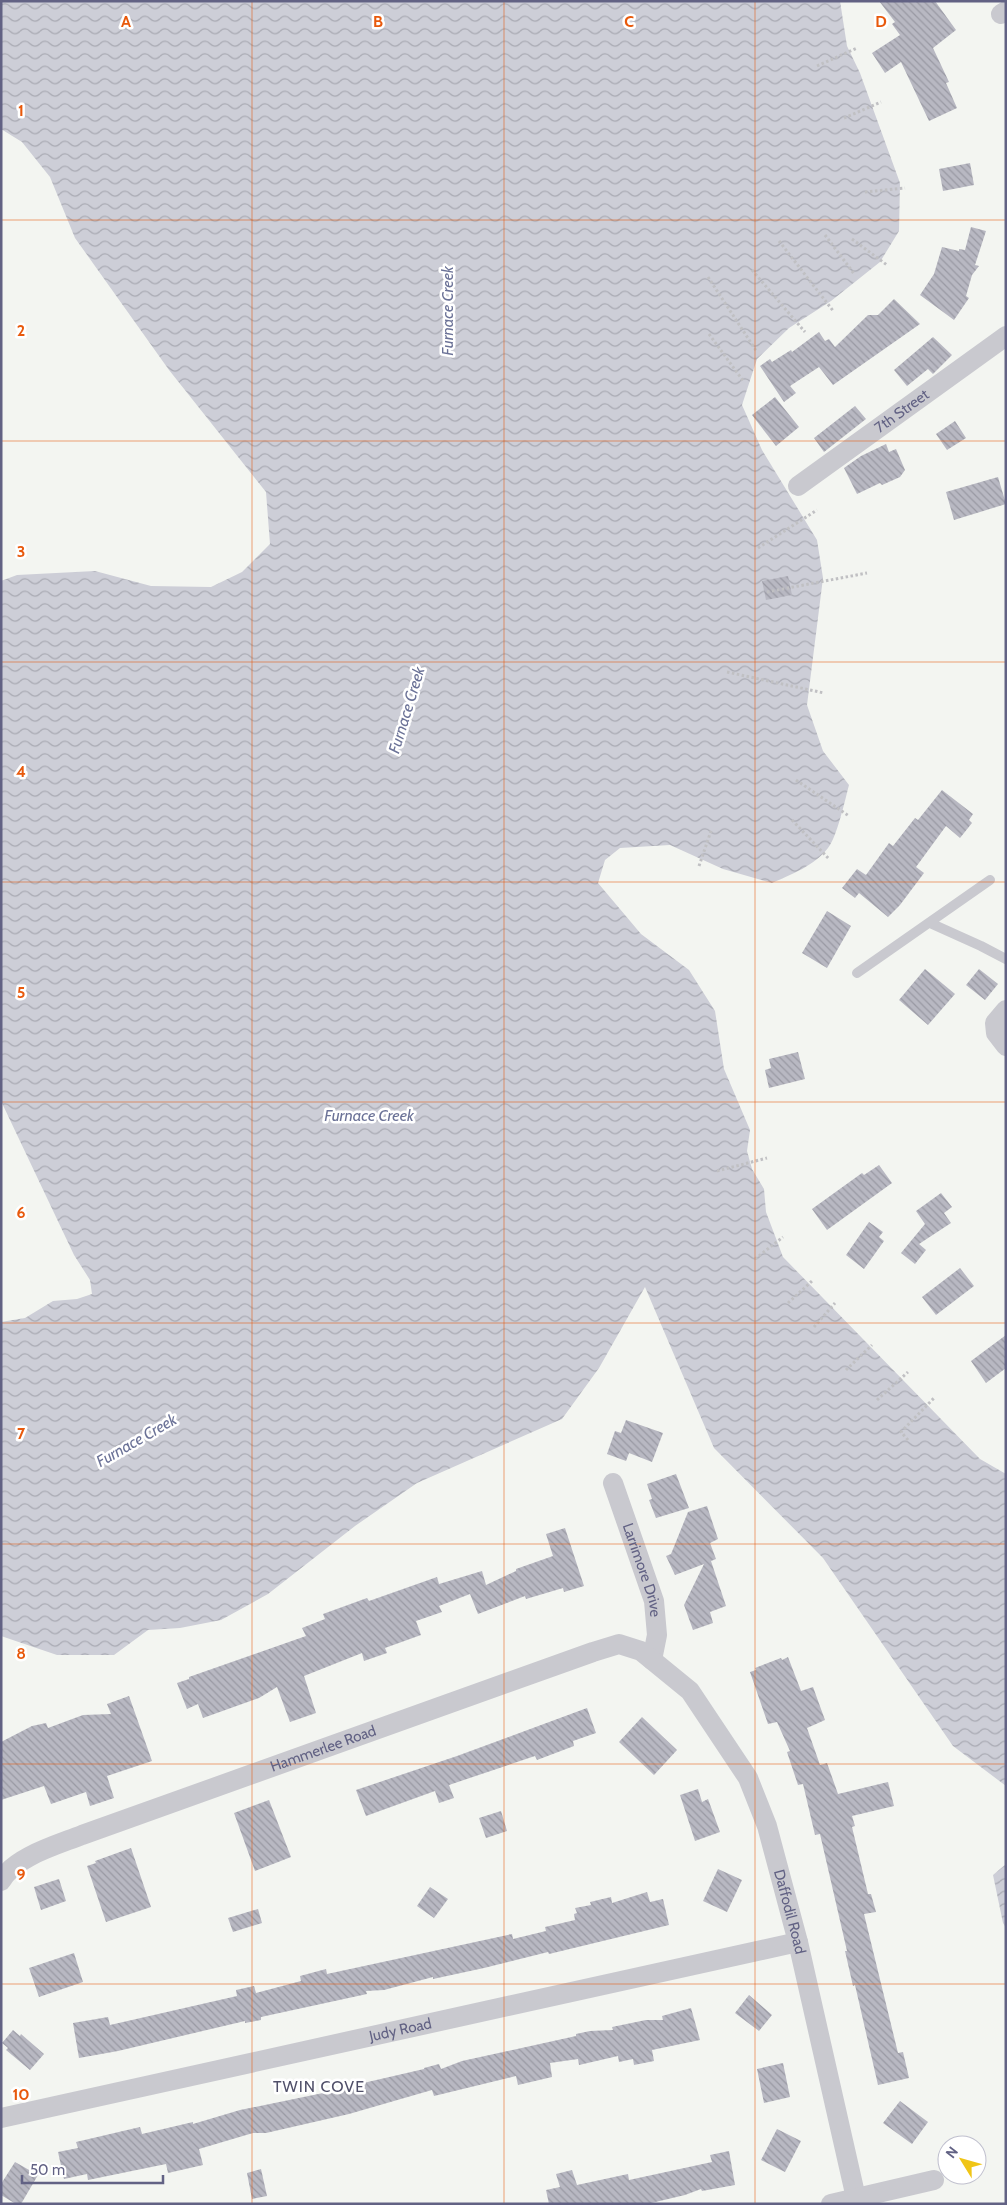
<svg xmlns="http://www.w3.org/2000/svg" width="1007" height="2205" viewBox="0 0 1007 2205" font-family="Cabin,sans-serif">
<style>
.water{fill:url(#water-waves)}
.building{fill:url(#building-back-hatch)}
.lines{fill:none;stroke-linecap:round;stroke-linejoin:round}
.path{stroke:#c0c0c3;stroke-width:3;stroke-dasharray:2.5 2.5;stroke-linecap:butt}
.lane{stroke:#c9c9cf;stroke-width:10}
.street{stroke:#c9c9cf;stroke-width:20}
.grid{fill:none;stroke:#e8590c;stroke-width:1;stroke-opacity:0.55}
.labels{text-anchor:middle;stroke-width:5;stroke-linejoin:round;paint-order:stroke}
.street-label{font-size:15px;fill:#626284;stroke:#fff}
.water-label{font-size:16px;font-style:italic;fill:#6b7297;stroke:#fff}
.neighbourhood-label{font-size:16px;letter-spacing:1px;fill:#505069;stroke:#fff}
.grid-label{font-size:16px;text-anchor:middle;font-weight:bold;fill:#e8590c;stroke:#fff;stroke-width:5;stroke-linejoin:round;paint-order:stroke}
</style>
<defs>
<pattern id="water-waves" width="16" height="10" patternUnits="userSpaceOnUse" patternTransform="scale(1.25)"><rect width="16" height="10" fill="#cdced7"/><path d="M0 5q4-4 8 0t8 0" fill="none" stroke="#aaabb4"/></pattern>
<pattern id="building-back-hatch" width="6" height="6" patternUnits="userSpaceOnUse" patternTransform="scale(1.25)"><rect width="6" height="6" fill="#b8b8c2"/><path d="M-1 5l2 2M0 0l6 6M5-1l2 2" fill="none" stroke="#9999a3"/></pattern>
</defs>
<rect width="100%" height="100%" fill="#f3f5f1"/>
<path class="water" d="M1 1H840L847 46 860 73 900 183 899 231 880 262 831 301 789 328 757 359 742 405 762 450 817 540 823 578 807 705 823 751 849 785C845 800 837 837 828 848 814 866 792 874 772 883L723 869 670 845 620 848 605 860 598 883 641 934 689 970 715 1011 724 1069 750 1130 747 1151 752 1169 764 1189 766 1212 783 1257 980 1459 1006 1474V1786L953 1746 823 1558 714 1448 645 1287 599 1368 562 1419 417 1483 355 1526 268 1594 221 1620 180 1628 148 1630 114 1655H57L1 1636V1322L25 1318 53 1301 77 1299 92 1294 90 1280 74 1255 1 1101V581L17 575 95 571 151 586 211 587 242 572 270 544 266 492 169 370 75 238 50 177 22 142 1 129Z
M1006 1864V1928L1003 1923 993 1875Z"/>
<path class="building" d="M879 1H935L956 30 933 48 949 82 946 83 957 108 929 121 901 62 885 73 872 53 900 35 892 24 895 22Z
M970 163 974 185 943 191 939 169Z
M971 227 986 231 975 265 979 266 972 275 966 296 969 298 954 320 920 295 934 274 942 247 959 251V249L965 250Z
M894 299 920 324 833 385 819 367 790 386 796 393 784 402 760 366 770 359 772 362 791 350 792 352 819 332 825 341 829 339 835 347 868 315H878Z
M933 337 952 355 933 374 928 369 907 386 894 370Z
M775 397 799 427 776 446 752 415Z
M855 406 866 419 824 452 814 438Z
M955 421 966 438 947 450 936 434Z
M886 444 889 452 896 449 905 470 900 477 882 485 880 483 857 494 844 468 861 456Z
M998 477 1006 504 954 520 946 492Z
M788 576 792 595 766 600 762 581Z
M942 790 973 814 969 820 972 823 960 838 946 826 916 867 924 873 900 905 888 917 859 893 855 898 842 888 857 869 866 875 889 843 893 846 915 818 918 820Z
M827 911 851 926 827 968 802 953Z
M925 969 955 994 928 1025 899 1000Z
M979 969 998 984 985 1000 966 985Z
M798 1052 805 1079 769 1088 765 1070 771 1068 769 1059Z
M879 1165 892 1183 827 1230 812 1209 862 1173 864 1175Z
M941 1193 952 1207 944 1213 951 1223 919 1244 926 1250 915 1264 901 1253 925 1224 916 1211Z
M869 1222 883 1232 879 1237 884 1241 864 1269 846 1255Z
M960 1268 974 1286 936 1315 922 1297Z
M1006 1335V1368L986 1383 971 1361Z
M626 1420 663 1433 652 1462 629 1453 626 1461 607 1454 615 1431 621 1433Z
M676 1474 689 1508 656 1518 649 1500 652 1499 647 1484Z
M707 1506 718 1539 710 1543 716 1559 711 1561 726 1606 710 1612 713 1623 693 1630 684 1605 704 1564 675 1575 666 1556 671 1554 688 1512Z
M565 1528 584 1586 564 1592 563 1588 526 1599 525 1596 478 1614 470 1594 439 1606 442 1612 416 1621 421 1635 385 1648 387 1653 364 1661 362 1653 304 1676 316 1713 290 1722 277 1687 259 1698 203 1718 198 1704 187 1709 177 1683 189 1679V1677L306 1636 302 1628 325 1619 323 1614 367 1598 369 1601 437 1577 439 1584 482 1571 486 1585 516 1571V1569L553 1556 546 1534Z
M788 1657 801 1691 813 1687 825 1720 807 1728 820 1765 827 1763 838 1794 888 1782 894 1806 852 1816 855 1826 852 1827 868 1894H871L876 1912 864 1914 898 2053 903 2052 909 2078 878 2085 855 1985 853 1986 845 1951H847L820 1834 815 1835 803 1784 798 1785 787 1752 790 1751 777 1722 768 1724 750 1672 756 1670 755 1668 781 1658 782 1660Z
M129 1696 152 1761 107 1776 114 1798 90 1806 86 1792 51 1804 44 1786 1 1800V1742L32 1726 46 1723 48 1728 83 1715 111 1714 107 1704Z
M587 1708 596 1733 573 1741 574 1746 537 1760 535 1756 449 1785 454 1798 439 1803 435 1791 366 1816 356 1790 457 1756Z
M642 1717 677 1750 654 1775 619 1742Z
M698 1789 702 1802 708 1799 720 1832 695 1841 680 1795Z
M269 1800 291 1857 255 1871 234 1813Z
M501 1811 507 1831 486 1838 479 1818Z
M131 1848 151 1907 106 1922 87 1866 96 1863 95 1861Z
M718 1869 742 1880 727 1912 703 1901Z
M59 1879 66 1901 41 1910 34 1887Z
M430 1887 448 1899 434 1918 417 1906Z
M647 1892 650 1902 663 1899 669 1925 549 1954 548 1952 484 1968 433 1979V1977L384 1990 366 1991 367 1994 261 2017V2020L245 2023V2021L118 2051 79 2058 73 2023 108 2017 110 2025 237 1996 236 1990 254 1986 256 1993 301 1981 300 1976 326 1969 327 1974 512 1934 513 1939 546 1931 545 1927 575 1920 574 1914 577 1913 575 1908 591 1905 590 1902 611 1897 612 1903Z
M258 1909 262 1923 233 1932 228 1918Z
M74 1953 83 1982 39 1997 29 1968Z
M749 1995 772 2015 759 2031 735 2013Z
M691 2008 700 2040 652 2050 654 2061 634 2065 633 2059 619 2062 618 2056 579 2065 578 2059 550 2063 552 2077 518 2085 516 2076 434 2096 432 2090 349 2114 266 2133H253L199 2149 203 2165 168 2173 166 2164 88 2180 87 2174 64 2179 58 2152 78 2148 76 2142 140 2127 142 2134 193 2122V2124L240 2110 323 2093 343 2088H360L359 2084 424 2069V2068L439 2064 441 2069 462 2061 576 2036V2034L590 2031 613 2030 612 2027 646 2020H663L662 2016Z
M13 2030 20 2036 21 2034 44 2054 30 2070 6 2050 8 2048 2 2043Z
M783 2063 790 2097 764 2103 757 2069Z
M900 2101 928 2122 912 2144 883 2123Z
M777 2129 801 2141 785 2172 761 2160Z
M729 2151 735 2185 702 2191 701 2189 685 2195 647 2204H549L546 2190 560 2187 556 2174 572 2170 577 2185 628 2174 629 2180 712 2162 710 2155Z
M15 2162 38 2175 21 2204H16L1 2195V2184Z
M261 2169 267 2196 252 2199 247 2173Z"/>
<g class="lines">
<path class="path" d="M817 66 857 48
M844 118 881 102
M865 192 905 188
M825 235 855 275
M852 239 887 265
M779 241 834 312
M752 270 805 332
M708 277 757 352
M709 334 744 382
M758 548 817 510
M767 592 867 573
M727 672 824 693
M796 780 849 816
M792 820 829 859
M699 866 711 831
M717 1171 767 1158
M755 1259 783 1237
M788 1303 812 1281
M814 1327 835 1303
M846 1370 872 1345
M877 1400 908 1372
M908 1440 901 1432 934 1398"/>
<path class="lane" d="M930 923 981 946 1006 959
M857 973 990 880"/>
<g class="street">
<path d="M1001 14 1006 11"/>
<path id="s1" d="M798 486 1006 336"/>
<path d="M1006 1010 995 1023 996 1033 1006 1046"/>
<path id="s2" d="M613 1483 654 1601 657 1635 652 1660"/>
<path id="s3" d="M1 1881C14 1857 57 1845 82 1835L593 1652 619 1644 641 1651 690 1691 748 1778 767 1826 798 1942 856 2198"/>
<path id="s4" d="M1 2118 798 1942"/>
<path d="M831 2204 934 2180"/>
</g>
</g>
<path class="grid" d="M252 1V2204M504 1V2204M755 1V2204M1 220H1006M1 441H1006M1 662H1006M1 882H1006M1 1102H1006M1 1323H1006M1 1544H1006M1 1764H1006M1 1984H1006"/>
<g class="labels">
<g class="street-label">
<text dy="5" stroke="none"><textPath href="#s1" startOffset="128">7th Street</textPath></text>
<text dy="5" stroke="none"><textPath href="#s2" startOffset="92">Larrimore Drive</textPath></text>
<text dy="5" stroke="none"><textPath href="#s3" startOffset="351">Hammerlee Road</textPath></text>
<text dy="5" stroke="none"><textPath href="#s3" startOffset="996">Daffodil Road</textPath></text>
<text dy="5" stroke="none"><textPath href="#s4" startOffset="409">Judy Road</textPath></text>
</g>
<g class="water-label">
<text transform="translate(447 311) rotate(-90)" y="6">Furnace Creek</text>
<text transform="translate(406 710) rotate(-73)" y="6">Furnace Creek</text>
<text x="369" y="1121">Furnace Creek</text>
<text transform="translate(136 1440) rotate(-30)" y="6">Furnace Creek</text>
</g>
<g class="neighbourhood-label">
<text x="319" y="2092">TWIN COVE</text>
</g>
</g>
<g class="grid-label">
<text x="126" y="27">A</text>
<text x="378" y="27">B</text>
<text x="629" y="27">C</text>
<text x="881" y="27">D</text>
<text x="21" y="116">1</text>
<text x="21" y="336">2</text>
<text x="21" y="557">3</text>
<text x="21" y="777">4</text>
<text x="21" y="998">5</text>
<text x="21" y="1218">6</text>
<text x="21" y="1439">7</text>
<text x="21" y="1659">8</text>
<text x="21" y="1880">9</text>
<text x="21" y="2100">10</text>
</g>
<rect width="1007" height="2205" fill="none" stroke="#626284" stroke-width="5"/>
<g transform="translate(962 2160) rotate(307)"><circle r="24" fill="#ffffff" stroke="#c0c0ce"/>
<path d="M0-4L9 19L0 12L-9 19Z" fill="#f0c516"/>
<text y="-8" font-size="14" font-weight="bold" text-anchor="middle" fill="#626284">N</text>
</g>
<path d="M22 2175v8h141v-8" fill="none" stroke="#626284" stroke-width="2.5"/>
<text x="30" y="2175" font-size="15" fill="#626284" stroke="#ffffff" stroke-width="4" paint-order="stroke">50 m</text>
</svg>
